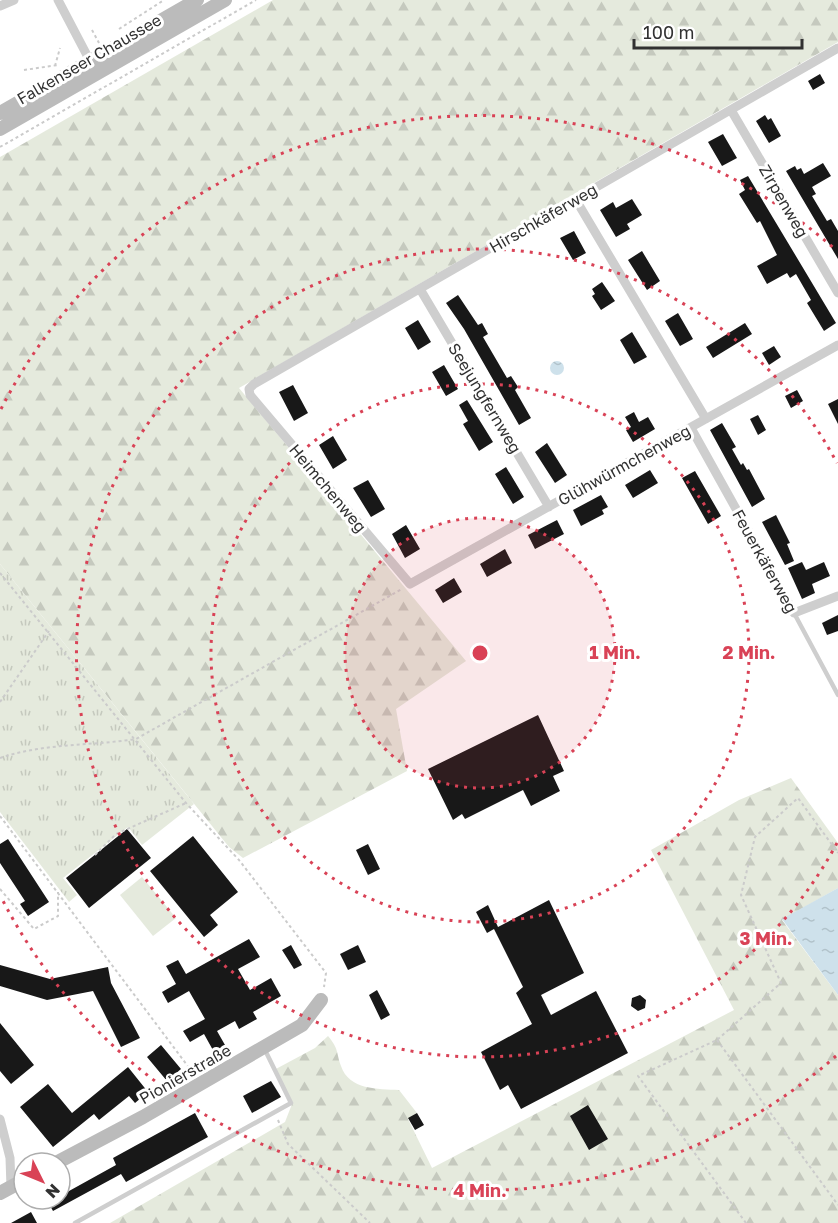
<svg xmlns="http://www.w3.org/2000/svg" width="838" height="1223" viewBox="0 0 838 1223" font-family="'Golos Text',sans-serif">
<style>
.forest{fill:url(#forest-firs)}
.park{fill:url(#park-tufts)}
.pitch{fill:#e5eadd}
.water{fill:url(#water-ripples)}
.building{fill:#181818}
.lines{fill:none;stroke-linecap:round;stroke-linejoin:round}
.path{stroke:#cbcbcb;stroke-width:2;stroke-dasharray:3 3;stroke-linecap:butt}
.lane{stroke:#cecece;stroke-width:4.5}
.street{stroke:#cecece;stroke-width:9}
.secondary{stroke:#bbb;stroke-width:14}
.ring{fill:none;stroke:#d94256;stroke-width:3;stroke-dasharray:3 6}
.labels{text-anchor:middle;stroke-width:6;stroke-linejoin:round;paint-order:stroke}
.street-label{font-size:16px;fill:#313131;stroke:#fff}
.centre{fill:#d94256;stroke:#fff;stroke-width:3}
.ring-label{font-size:18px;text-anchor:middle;font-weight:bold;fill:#d94256;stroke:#fff;stroke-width:6;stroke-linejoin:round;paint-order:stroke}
</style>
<defs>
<pattern id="forest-firs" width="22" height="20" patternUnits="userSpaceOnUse" patternTransform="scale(1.5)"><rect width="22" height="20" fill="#e5eadd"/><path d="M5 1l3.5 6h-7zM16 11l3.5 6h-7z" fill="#c5c9be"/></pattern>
<pattern id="park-tufts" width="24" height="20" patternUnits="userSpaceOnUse" patternTransform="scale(1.5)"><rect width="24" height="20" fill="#e5eadd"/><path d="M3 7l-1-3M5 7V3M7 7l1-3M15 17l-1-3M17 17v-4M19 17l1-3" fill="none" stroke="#c5c9be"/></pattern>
<pattern id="water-ripples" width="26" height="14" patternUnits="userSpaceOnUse" patternTransform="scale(1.5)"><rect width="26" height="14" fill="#cee1eb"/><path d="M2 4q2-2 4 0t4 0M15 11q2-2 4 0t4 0" fill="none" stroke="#b1c2ca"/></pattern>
</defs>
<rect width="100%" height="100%" fill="#fff"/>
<path class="forest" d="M273 0H838V42L239 388 466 661 396 709 407 771 243 858 229 847 0 564V157Z
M791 778 838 843V888L782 920 838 995V1223H110L285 1122 292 1104 274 1070 315 1048 328 1036C339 1049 336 1052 341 1066 349 1090 378 1089 399 1090L417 1113 408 1119 432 1168 734 1010 651 850 739 800Z"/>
<path class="park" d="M0 564 194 804 142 845 128 827 63 878 77 895 69 902 0 812Z"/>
<path class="pitch" d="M142 877 176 918 153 936 120 895Z"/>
<path class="water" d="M550 368a7 7 0 1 1 14 0a7 7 0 1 1-14 0Z
M838 888V995L782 919Z"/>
<path class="building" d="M820 74 825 83 813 90 808 81Z
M765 115 768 120 771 118 781 136 769 143 756 121Z
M723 134 737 158 722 166 708 142Z
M823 163 831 176 812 187 816 194 812 196 827 221 831 219 838 231V259L786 171 795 166 797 170 801 168 804 174Z
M748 176 836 323 824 331 807 303 811 300 796 274 790 278 787 273 767 284 757 266 777 255 760 221 757 223 739 194 745 190 740 180Z
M632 199 642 215 627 224 630 229 616 237 600 210 613 202 616 208Z
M574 231 586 253 573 260 560 238Z
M642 251 660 281 647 290 628 260Z
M602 282 615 301 601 310 592 296 595 294 592 289Z
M458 295 478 325 482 323 488 334 483 337 507 378 511 376 518 387 515 390 531 418 519 425 464 329 446 303Z
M678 313 693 339 680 346 665 321Z
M418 320 431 342 418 350 405 328Z
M745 323 752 334 713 358 706 347Z
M632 332 647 357 634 364 620 340Z
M774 346 781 357 769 365 762 353Z
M444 365 458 389 446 396 432 372Z
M293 385 308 413 294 421 279 392Z
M797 390 803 401 791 408 785 396Z
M838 399V424L828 404Z
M467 400 493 442 479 451 463 424 468 421 459 405Z
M634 412 639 422 648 417 655 429 633 442 626 430 631 427 625 417Z
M758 415 766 430 758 435 750 419Z
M722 423 736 447 732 449 741 465 743 463 747 470 749 469 765 499 752 507 710 430Z
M333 436 347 460 333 469 319 445Z
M547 443 567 475 555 483 535 452Z
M506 467 524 497 513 504 495 474Z
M650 470 658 483 633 498 625 485Z
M695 471 721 516 708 524 682 478Z
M368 480 385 509 371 517 353 488Z
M601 495 608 507 602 510 604 514 581 526 573 510Z
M776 515 790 543 787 544 794 561 785 565 762 522Z
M557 520 564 534 535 549 528 535Z
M406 525 420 549 405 558 392 534Z
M505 549 512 563 487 577 480 564Z
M802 562 806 570 824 562 830 576 812 584 815 593 802 599 788 568Z
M454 578 462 592 443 603 435 590Z
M838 615V631L827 635 822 623Z
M538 715 564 771 553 776 560 791 531 806 523 790 465 819 462 814 453 820 428 769Z
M127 829 151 858 89 908 66 878Z
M193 836 238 892 210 915 218 925 204 937 150 871Z
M8 839 49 902 28 916 20 904 25 901 0 863V844Z
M368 844 380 869 368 875 356 850Z
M549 900 584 973 541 995 551 1015 596 991 628 1053 521 1109 508 1085 500 1090 481 1052 532 1024 516 993 523 987 494 929 487 933 476 912 488 905 498 927Z
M249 939 260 957 238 969 250 990 271 978 281 996 253 1012 257 1019 239 1029 235 1021 217 1031 225 1045 214 1052 204 1034 190 1042 183 1031 205 1019 189 991 168 1003 162 992 176 984 166 966 178 960 186 974Z
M291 945 302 965 294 969 282 950Z
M358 945 366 962 348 970 340 954Z
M0 965 50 979 108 967 111 983 140 1038 121 1047 93 991 47 1000 0 986Z
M377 990 390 1015 381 1020 369 995Z
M640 995 646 1000 645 1008 638 1011 631 1006 632 998Z
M0 1023 34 1065 11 1084 0 1071Z
M161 1045 181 1069 167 1081 147 1057Z
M128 1067 148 1092 135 1103 129 1096 99 1120 94 1114 53 1147 20 1107 48 1084 72 1113Z
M271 1081 281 1097 252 1113 243 1096Z
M588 1105 608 1139 589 1150 570 1116Z
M195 1113 208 1137 126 1182 121 1174 53 1211 48 1202 60 1199V1196L116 1165 113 1158Z
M417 1113 424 1125 415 1130 408 1118Z
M31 1212 37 1223H11Z"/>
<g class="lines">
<path class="path" d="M119 29 164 0
M92 30 99 43
M55 66 60 48
M24 70 58 65
M0 147 256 0
M0 573 186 803 239 860 326 973 324 987
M0 702 49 631
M0 758C44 743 91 746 136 739L402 589
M0 816 193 1073
M95 855 116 834 186 803
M0 889 34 929 58 916V892
M717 1040 838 1205
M278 1120 288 1144 370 1223
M746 1223 638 1076 717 1040 781 983 741 895 755 837 798 798 838 853"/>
<path class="lane" d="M794 613 838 695
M75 1223 291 1103 265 1050"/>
<path class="street" d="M58 0 90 61
M0 6 14 0
M838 48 254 384 249 389 250 395 410 584 838 345
M731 110 838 293
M576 200 706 419
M420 289 549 507
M691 428 794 613 838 596
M0 1119 10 1158 11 1187"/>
<path class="secondary" d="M0 113 197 0
M0 129 225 0
M56 1163 143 1117 302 1025 321 1000
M0 1193 24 1180"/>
</g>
<circle cx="480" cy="653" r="135" fill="#d94256" fill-opacity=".12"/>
<g class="ring">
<circle cx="480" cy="653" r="135"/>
<circle cx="480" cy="653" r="269"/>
<path d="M837 843A404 404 0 1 1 837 463"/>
<path d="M836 1056A538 538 0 0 1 1 897M1 409A538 538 0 0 1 836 250"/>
</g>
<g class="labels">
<g class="street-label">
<text transform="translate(89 59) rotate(-30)" y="6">Falkenseer Chaussee</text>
<text transform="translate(784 201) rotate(60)" y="6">Zirpenweg</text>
<text transform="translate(543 218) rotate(-30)" y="6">Hirschkäferweg</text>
<text transform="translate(485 398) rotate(59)" y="6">Seejungfernweg</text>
<text transform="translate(624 465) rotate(-29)" y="6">Glühwürmchenweg</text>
<text transform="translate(328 488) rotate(50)" y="6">Heimchenweg</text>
<text transform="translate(765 561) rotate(61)" y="6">Feuerkäferweg</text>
<text transform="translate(185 1074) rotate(-30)" y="6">Pionierstraße</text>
</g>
</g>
<circle cx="480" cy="653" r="9" class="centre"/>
<g class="ring-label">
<text x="615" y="659">1 Min.</text>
<text x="749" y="659">2 Min.</text>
<text x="766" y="945">3 Min.</text>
<text x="480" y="1197">4 Min.</text>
</g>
<g transform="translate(42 1181) rotate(133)"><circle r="28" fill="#ffffff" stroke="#adadad" stroke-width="1.5"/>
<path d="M0-4.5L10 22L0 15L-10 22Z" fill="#d94256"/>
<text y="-9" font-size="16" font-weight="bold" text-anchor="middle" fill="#313131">N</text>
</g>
<path d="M634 39v9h168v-9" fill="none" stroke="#313131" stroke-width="3"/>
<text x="643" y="39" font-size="18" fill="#313131" stroke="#ffffff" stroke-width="4.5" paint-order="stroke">100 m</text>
</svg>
